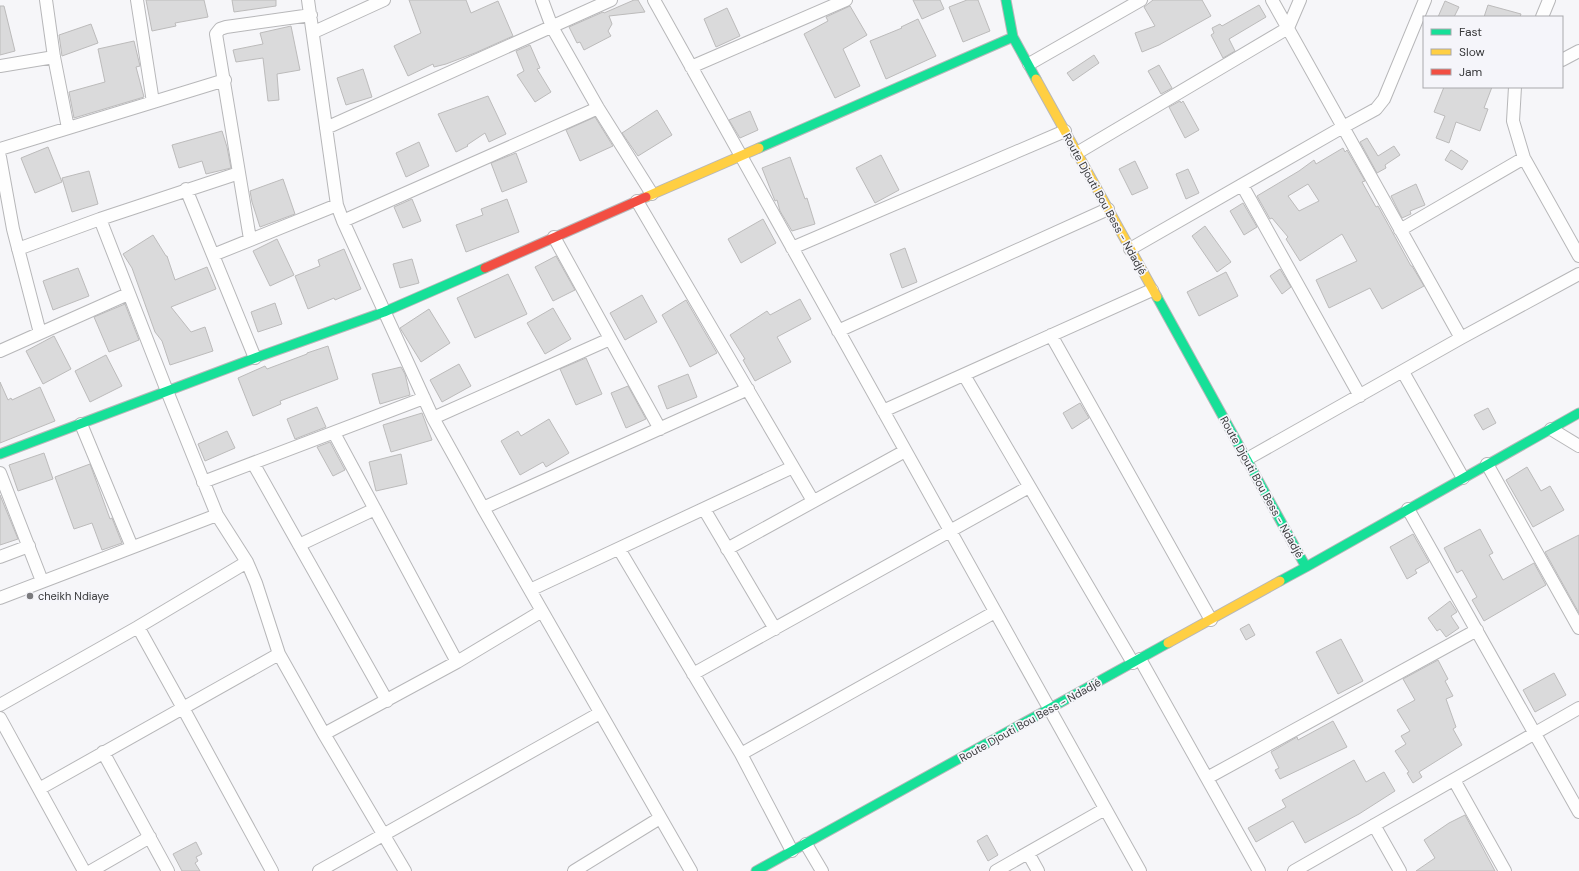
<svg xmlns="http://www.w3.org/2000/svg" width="1579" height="871" viewBox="0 0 1579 871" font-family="'DM Sans',sans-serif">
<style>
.building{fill:#dadadb;stroke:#bcbbbb;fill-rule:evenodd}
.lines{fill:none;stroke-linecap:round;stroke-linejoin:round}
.street-casing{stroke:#b7b7b9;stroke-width:14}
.fast-casing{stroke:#b7b7b9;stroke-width:11}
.slow-casing{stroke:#b7b7b9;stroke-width:11}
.jam-casing{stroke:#b7b7b9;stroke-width:11}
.street{stroke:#fefefe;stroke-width:12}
.fast{stroke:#16e098;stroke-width:9}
.slow{stroke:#ffcf43;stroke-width:9}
.jam{stroke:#f24e42;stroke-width:9}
.poi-dot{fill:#7a7a7d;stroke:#f5f5fa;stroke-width:1.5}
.labels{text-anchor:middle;stroke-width:3.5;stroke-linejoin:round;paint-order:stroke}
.street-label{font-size:11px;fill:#37383a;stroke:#f5f5fa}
.poi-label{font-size:11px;fill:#37383a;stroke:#f5f5fa;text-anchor:start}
</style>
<rect width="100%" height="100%" fill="#f6f6f9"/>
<path class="building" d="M146 0H204L208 17 175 23 176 26 152 31Z
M232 0H276V6L234 12Z
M409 0H466L471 13 498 1 513 36 475 53 446 64 434 67 433 64 408 76 394 46 421 33Z
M634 0H638L645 12 609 16 612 24 608 31 611 36 584 50 580 42 577 43 569 27 603 12 604 13Z
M913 0H940L944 9 922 19Z
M967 0H978L990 31 963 42 949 7Z
M1153 0H1202L1211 16 1159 45 1142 52 1135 33 1155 26 1144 7Z
M1445 1 1459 7 1454 17H1438Z
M1259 5 1266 17 1229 39 1235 51 1223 58 1211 35 1214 33 1212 28 1220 24 1222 26Z
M1488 5 1521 14 1520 17H1484Z
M0 6H4L15 51 0 55Z
M850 6 867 35 843 49 860 86 835 98 804 34 828 21 826 17Z
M727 8 740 36 716 47 704 19Z
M918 19 936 56 886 79 870 41 902 28 901 27Z
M91 24 98 43 62 56 59 35Z
M291 26 300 70 277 74 279 100 268 101 263 58 236 62 233 50 263 44 260 33Z
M134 41 140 66 136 67 144 97 74 118 69 92 105 82 98 49Z
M530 45 540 68 537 69 551 92 535 102 517 75 524 71 516 51Z
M1094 55 1099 63 1073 81 1067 73Z
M1159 65 1172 88 1161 94 1148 71Z
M363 69 372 97 346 105 337 78Z
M1444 87H1492L1484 108 1488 109 1480 131 1456 122 1449 143 1436 138 1445 116 1434 112Z
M488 96 506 134 489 142 485 133 467 145 468 146 456 152 438 114Z
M1180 101 1181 103 1183 101 1199 130 1185 138 1169 107Z
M657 110 672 135 638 156 622 133Z
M750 111 758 130 740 138 729 120Z
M595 117 613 146 580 161 566 130Z
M222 131 227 147 231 168 206 174 202 161 179 168 172 145Z
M1367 138 1378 156 1394 146 1400 155 1385 165 1386 168 1377 173 1360 142Z
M419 142 429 166 406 177 396 153Z
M48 147 62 182 35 193 21 158Z
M1343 148 1345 152 1347 150 1365 181 1362 182 1376 207 1378 206 1411 266H1412L1424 286 1382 309 1370 288 1329 308 1316 280 1357 261 1342 234 1300 261 1286 239 1288 237 1272 218 1270 219 1257 196 1299 171 1314 160 1316 164ZM1308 184 1319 201 1299 211 1288 196Z
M1451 150 1468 161 1462 170 1445 160Z
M516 153 527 182 502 192 491 163Z
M881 155 899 190 875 203 856 168Z
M790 157 805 199 807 198 815 224 792 231 780 211 777 200 775 201 762 168Z
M1135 161 1148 188 1132 195 1119 169Z
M1188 169 1199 193 1186 199 1176 174Z
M89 171 98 204 72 212 62 178Z
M283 179 295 214 260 227 252 202 250 191Z
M1416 184 1425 205 1410 211 1411 214 1402 218 1391 196Z
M412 199 421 221 403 228 394 207Z
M507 199 519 232 466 252 456 225 483 215 481 209Z
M1243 203 1257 227 1244 235 1230 211Z
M763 219 776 243 741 263 728 239Z
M1205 226 1231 262 1217 272 1192 236Z
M153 235 166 256H167L175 280 207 267 216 289 171 307 191 332 205 327 213 351 170 365 162 341 155 332 132 268 123 254Z
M277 239 294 275 270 286 253 251Z
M905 248 917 282 902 288 890 254Z
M344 249 361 289 335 300 334 298 308 309 295 276 320 266 318 260Z
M556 256 575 290 553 301 535 267Z
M412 259 419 283 400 288 393 264Z
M78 268 89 296 53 310 43 281Z
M1280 269 1291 287 1282 294 1270 276Z
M1226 272 1238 296 1199 316 1187 292Z
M508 274 527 314 475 338 457 298Z
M642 295 657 322 625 340 610 313Z
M800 299 811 319 777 337 791 362 755 381 743 360 745 359 730 335 767 311 770 315Z
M686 300 717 353 690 367 677 342 662 315Z
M275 303 282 324 258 332 251 312Z
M125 304 139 340 109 352 94 317Z
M553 308 571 339 545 354 527 323Z
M429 309 450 343 421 362 400 328Z
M54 336 71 369 43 384 26 351Z
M328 346 338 379 280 401 281 404 253 416 238 378 265 366 267 369 307 354V353Z
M106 355 122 386 90 402 75 371Z
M586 358 602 394 576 405 560 369Z
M459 364 471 386 442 402 430 380Z
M401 367 405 374 410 395 380 404 372 374Z
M688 374 697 397 667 409 658 386Z
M0 382 8 400 11 398 12 400 40 387 55 421 0 443Z
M628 386 646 419 626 428 611 393Z
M1080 403 1089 418 1072 429 1063 413Z
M317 407 326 427 295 439 287 419Z
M1488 408 1496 423 1483 430 1474 415Z
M422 413 432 440 391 452 383 425Z
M549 419 569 453 546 467 543 462 520 475 501 441 518 431 521 436Z
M227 431 235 448 205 461 198 444Z
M330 442 345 470 333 476 317 447Z
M44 453 53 479 18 491 9 465Z
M401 454 407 484 376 491 369 462Z
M90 464 110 519 112 518 122 543 102 550 92 523 74 529 55 477Z
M1527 467 1541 491 1550 486 1564 510 1533 527 1506 480Z
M0 495 18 539 0 545Z
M1480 529 1493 553 1489 555 1503 580 1534 563 1546 585 1484 621 1472 600 1477 597 1462 570 1457 573 1444 548Z
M1413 534 1429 562 1415 570 1417 573 1407 579 1390 547Z
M1579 535V613L1545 552Z
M1450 601 1457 612 1451 616 1459 628 1446 637 1440 629 1437 631 1428 618Z
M1249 624 1255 635 1246 640 1240 629Z
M1341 639 1363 681 1338 694 1316 652Z
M1438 660 1448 679 1445 681 1453 696 1446 699 1456 727 1453 729 1462 745 1419 772 1422 777 1413 783 1407 773 1409 772 1395 751 1406 744 1401 736 1410 731 1397 710 1415 700 1403 679Z
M1554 673 1566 695 1535 712 1523 690Z
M1333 721 1347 747 1280 779 1275 770 1279 768 1271 752 1297 737 1298 740Z
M1354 760 1366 782 1384 772 1395 791 1359 814 1305 843 1293 821 1256 842 1248 828 1286 807 1282 800Z
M1465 815 1495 871H1416L1435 858 1424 840 1449 823Z
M987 835 998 855 988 861 977 841Z
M196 842 202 854 196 857 198 861 195 863 200 871H182L173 854Z"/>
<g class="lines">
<g class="street-casing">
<path id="street" d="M46 0 54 57 68 128
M137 0 153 102
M308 0 337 205 343 221 433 418 483 508 691 871
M542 0 552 27 598 108 652 194
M654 0 1140 871
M1272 0 1461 338
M1542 17 1549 0
M314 32 384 0
M1562 60 1579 51
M1029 64 1141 0
M0 66 54 57
M691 67 846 0
M1515 87 1513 121 1524 158 1579 256
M326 128 611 0
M0 149 225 80
M1077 153 1288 28 1300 0
M0 157 13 229 40 333
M1242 185 1360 396
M186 189 255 358
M637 201 813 501
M100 219 167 391 217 515 247 562 256 583 279 654 324 734 405 871
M343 221 598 108
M1400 230 1524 158
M554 237 660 429
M250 239 216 34 220 29 226 27 311 15
M792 248 1065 131
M18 249 100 219 239 173
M1130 249 1343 127 1376 109 1384 99 1425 0
M213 255 337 205
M838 331 1108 209
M1051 335 1211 620
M0 351 128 294
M1403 372 1463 478
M964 375 1133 663
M883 411 1152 290
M433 418 610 339
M81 424 132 547
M1551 429 1579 446
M334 433 457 662
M1247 459 1461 338 1579 274
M253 463 387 701
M1487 464 1579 628
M0 473 42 581
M203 482 424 398
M483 508 748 389
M704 509 775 629
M1408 509 1579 812
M299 545 375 509
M619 549 741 754 792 851
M727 549 905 451
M0 557 29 546
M530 590 793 467
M0 598 217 515
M138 627 183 708 272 871
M1140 659 1259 871
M693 674 1029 487
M0 705 138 627 247 562
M0 718 84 871
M324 734 457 662 542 611
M103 752 168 871
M741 754 995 612
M1207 778 1477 630
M1454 780 1505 871
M39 789 279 654
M1374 825 1400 871
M806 844 822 871
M1028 853 1038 871
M91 871 150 837
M319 871 600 713
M574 871 660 818
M996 871 1105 809
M1294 871 1579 708"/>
</g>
<g class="fast-casing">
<path id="fast" d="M1006 0 1013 37 1036 79
M759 148 1013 37
M1157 297 1306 567 1280 581
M0 454 255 358 384 312 485 268
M1306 567 1579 413
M756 871 1168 643"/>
</g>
<g class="slow-casing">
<path id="slow" d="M1036 79 1157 297
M646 197 759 148
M1168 643 1280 581"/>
</g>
<g class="jam-casing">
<path id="jam" d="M485 268 646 197"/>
</g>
<use href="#street" class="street"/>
<use href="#fast" class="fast"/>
<use href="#slow" class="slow"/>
<use href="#jam" class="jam"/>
</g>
<circle class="poi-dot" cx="30" cy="596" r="4"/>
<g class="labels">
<g class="street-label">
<text transform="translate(1105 204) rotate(61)" y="4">Route Djouti Bou Bess - Ndadjé</text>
<text transform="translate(1262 487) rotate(61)" y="4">Route Djouti Bou Bess - Ndadjé</text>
<text transform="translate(1030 720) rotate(-29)" y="4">Route Djouti Bou Bess - Ndadjé</text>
</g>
<g class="poi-label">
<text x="38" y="600">cheikh Ndiaye</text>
</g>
</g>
<rect x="1423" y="16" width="140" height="72" fill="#f5f5fa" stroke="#a9a9ad"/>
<rect x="1431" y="29" width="20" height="6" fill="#16e098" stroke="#a9a9ad"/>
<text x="1459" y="36" font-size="12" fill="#37383a">Fast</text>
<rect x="1431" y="49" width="20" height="6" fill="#ffcf43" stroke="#a9a9ad"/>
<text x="1459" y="56" font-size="12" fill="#37383a">Slow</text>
<rect x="1431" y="69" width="20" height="6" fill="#f24e42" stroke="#a9a9ad"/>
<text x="1459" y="76" font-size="12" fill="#37383a">Jam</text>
</svg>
